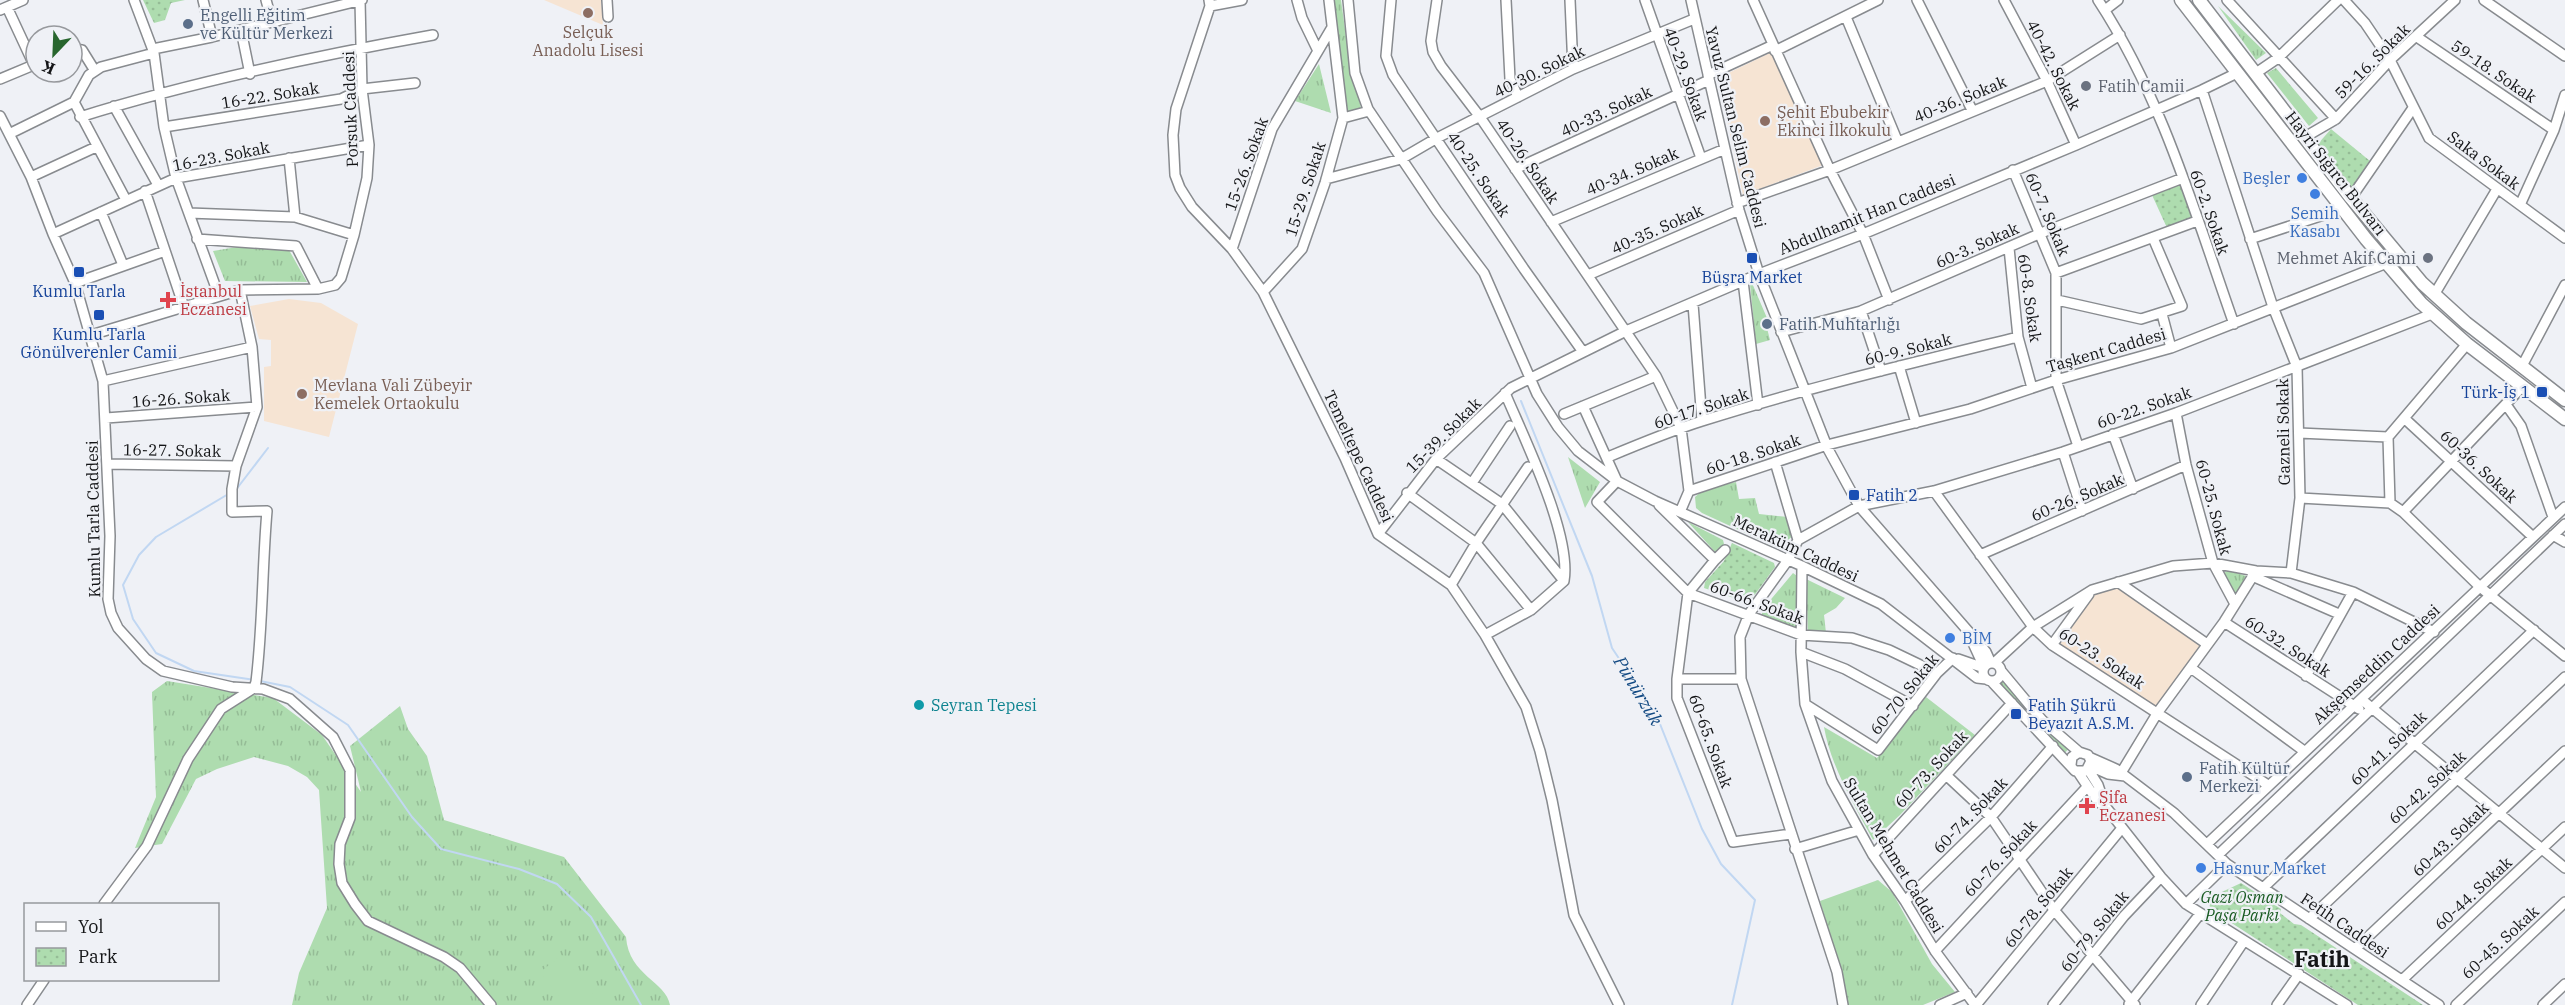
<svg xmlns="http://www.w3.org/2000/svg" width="2565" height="1005" viewBox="0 0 2565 1005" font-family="'IBM Plex Serif',serif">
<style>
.education{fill:#f6e4d3}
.grass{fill:url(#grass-tufts)}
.park{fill:url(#park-dots)}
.garden{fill:#aedcaf}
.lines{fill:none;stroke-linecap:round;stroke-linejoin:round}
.stream{stroke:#c1d7f2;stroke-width:2}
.minor-casing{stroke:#888b8f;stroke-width:12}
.tertiary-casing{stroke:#888b8f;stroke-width:15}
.minor{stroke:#fff;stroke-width:9}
.tertiary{stroke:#fff;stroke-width:12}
.education-dot{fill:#8d6e63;stroke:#eff1f6;stroke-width:2}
.service-dot{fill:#5c6f8a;stroke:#eff1f6;stroke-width:2}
.worship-dot{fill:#6b7280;stroke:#eff1f6;stroke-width:2}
.shop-dot{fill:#3f7fe0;stroke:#eff1f6;stroke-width:2}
.transit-dot{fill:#1a4fb4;stroke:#eff1f6;stroke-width:2}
.health-dot{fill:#e0444e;stroke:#eff1f6;stroke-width:2}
.culture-dot{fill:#0f9aa8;stroke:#eff1f6;stroke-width:2}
.labels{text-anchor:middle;stroke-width:4.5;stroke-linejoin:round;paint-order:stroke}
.service-label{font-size:16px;fill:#4e5e75;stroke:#eff1f6;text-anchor:start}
.education-label{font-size:16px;fill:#785e54;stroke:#eff1f6;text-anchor:start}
.street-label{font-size:16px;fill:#141517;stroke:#eff1f6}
.worship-label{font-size:16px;fill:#5b616d;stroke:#eff1f6;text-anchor:start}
.shop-label{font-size:16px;fill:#366cbe;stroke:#eff1f6;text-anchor:start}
.transit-label{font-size:16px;fill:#164399;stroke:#eff1f6}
.health-label{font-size:16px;fill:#be3a42;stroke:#eff1f6;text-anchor:start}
.culture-label{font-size:16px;fill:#0d838f;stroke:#eff1f6;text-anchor:start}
.park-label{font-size:16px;font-style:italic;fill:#175a20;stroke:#eff1f6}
.water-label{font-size:18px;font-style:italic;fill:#134a83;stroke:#eff1f6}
.district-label{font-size:22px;font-weight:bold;fill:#141517;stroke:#eff1f6}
</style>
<defs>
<pattern id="grass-tufts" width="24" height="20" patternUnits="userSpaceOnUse" patternTransform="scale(1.5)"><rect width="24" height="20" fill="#aedcaf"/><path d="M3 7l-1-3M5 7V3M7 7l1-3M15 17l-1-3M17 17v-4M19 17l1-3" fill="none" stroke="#95bc96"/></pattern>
<pattern id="park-dots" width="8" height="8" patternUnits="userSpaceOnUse" patternTransform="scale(1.5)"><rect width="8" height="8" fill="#aedcaf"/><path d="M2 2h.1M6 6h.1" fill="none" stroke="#95bc96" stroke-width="1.8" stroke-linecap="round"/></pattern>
</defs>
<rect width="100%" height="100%" fill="#eff1f6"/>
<path class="education" d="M544 0H601L603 25Z
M1772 52 1823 165 1743 195 1718 78Z
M289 299 321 303 358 324 329 437 264 421V367L271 366V340L259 339 250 306Z
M2120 588 2200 646 2156 706 2060 644 2095 594Z"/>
<path class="grass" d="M1333 0H1341L1348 51 1361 108 1344 114Z
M2218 6 2266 53 2256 60Z
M1319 64 1331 113 1295 101Z
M2276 68 2318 118 2309 126 2267 73Z
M237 247 289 250 307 282 225 281 213 251Z
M1752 283 1767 318 1761 322 1764 329 1767 328 1770 340 1756 344 1750 284Z
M1568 457 1600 482 1585 508Z
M1736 482 1739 499 1755 498 1759 514 1788 517 1794 535 1778 548 1702 513 1696 508 1695 497 1704 489Z
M1688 522 1723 540 1724 544 1716 553Z
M2229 570 2246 576 2236 594 2226 582 2224 573Z
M1793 573 1797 576 1799 632 1762 616V610Z
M1806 579 1845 598 1836 608 1824 615 1826 633 1808 634Z
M167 681 273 698 322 735 361 792 350 746 400 706 408 729 427 756 444 820 564 857 626 937C629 976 666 981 670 1005H292L299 973 327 908 319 790 307 777 288 766 254 757 217 769 196 779 162 844 135 848 156 797 152 692Z
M2004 681 2070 747 2064 754 2054 740 1999 685Z
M1926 697 1975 735 1900 815 1873 840C1854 804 1831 767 1824 727L1877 758Z
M1878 880 1892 892 1932 964 1955 992 1923 1005H1848L1841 973 1820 901Z"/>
<path class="park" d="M143 0H185L171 3 165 20 154 23Z
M2331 129 2370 161 2353 187H2348L2317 145Z
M2182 184 2193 220 2168 230 2152 195Z
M1732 543 1774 563 1775 567 1751 600 1746 602 1704 588 1705 582 1724 561Z
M2241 883 2281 909 2280 913 2294 924 2301 925 2423 1005H2358L2210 909 2209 898Z"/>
<path class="garden" d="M562 955 600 1003 597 1005H566L540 972Z"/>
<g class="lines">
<path class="stream" d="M1521 401 1592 576 1612 648 1656 714 1702 829 1721 864 1755 900 1732 1005
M235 491 268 448
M230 493 156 537 139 555 123 585 133 619 156 653 194 671 255 680
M260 681 290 687 348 725 412 817 441 849 519 869 557 884 591 917 641 1005"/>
<g class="minor-casing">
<path id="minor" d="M134 0 154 53 164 127 176 178 219 296
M203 0 212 37
M266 0 272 22
M607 0 608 17
M1209 0 1210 6 1176 109 1173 135 1175 175 1180 188 1192 207 1232 249 1263 292 1345 458 1378 534 1451 585 1485 635 1526 707 1540 751 1552 800 1574 915 1619 1005
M1297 0 1302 18 1318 51
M1348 0 1355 73 1368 109 1437 211 1484 273 1537 394 1558 427 1578 451 1617 481 1655 501 1802 566 1881 604 1977 678 1986 679
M1391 0 1386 56 1393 75 1524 269 1583 352
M1437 0 1431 41 1433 52 1441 66 1480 117 1656 376 1681 428 1689 491 1680 512
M1506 0 1510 79 1518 97
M1570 0 1573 69
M1645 0 1701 158
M1691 0 1739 210 1759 274 1828 449 1859 506 1968 631 1986 652 1991 663
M1753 0 1830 170 1863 234 1889 300
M1917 0 1972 110
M2004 0 2047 81 2076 145
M2098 0C2163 99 2195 214 2234 324
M2227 0 2336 119
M2344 0 2365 23 2390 60 2429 138 2565 238
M2484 0 2565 56
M1210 6 1242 0
M7 7 34 65
M0 10 23 0
M2105 10 2118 0
M1846 17 1897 140
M241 30 250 74
M2417 37 2554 130
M72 49 82 50 95 71
M153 49 212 37 362 0
M1775 51 1878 0
M2256 73 2278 58 2338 0
M1708 75 1773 45
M0 79 36 64
M2202 90 2273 307 2297 367 2300 498 2291 573
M114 106 158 185
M0 116 31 177 53 234 75 283 103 381 110 536 108 599 111 613 118 628 146 659 163 671 232 687 263 689 290 699 333 737 350 770V818L340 844 339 864 342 883 355 904 368 921 444 957 460 968 491 1005
M80 117C195 81 315 56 433 35
M1343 118 1369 111
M164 127 341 99 362 89 415 83
M11 133 74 102
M2305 137 2336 119 2390 60 2455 0
M289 158 295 217
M1515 169 1709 80
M2013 170 2056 273V380L2078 446
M31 177 96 147
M1326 179 1401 159 1437 138 1573 69 1694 19
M145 191 184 307
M2351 198 2413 108
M126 200 74 102 89 75 101 67 154 53
M1737 203 1830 170 2047 81 2120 35
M2520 205 2554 130 2565 95
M101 212 123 265
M189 213 295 217 354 235
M1551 222 1725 149
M53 234 176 178 369 145
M197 239 296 246 318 289
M2250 239 2342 209
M2009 248 2018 337 2032 388
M1232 249 1272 129 1331 29
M2056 273 2197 221
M1588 275 1739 210
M1743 281 1758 405
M75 283 165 251
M1263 292 1302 249 1325 183 1343 118 1329 0
M2434 295 2497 189
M2057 300 2141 319 2182 306 2153 238
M1693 304 1702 421
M1861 311 1881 371
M2162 314 2171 348
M1781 332 1861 311 2041 233 2183 178
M91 335 240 290 318 289 335 285 341 278 354 235 367 178 369 145 362 89 360 0
M1899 366 1916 423
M2522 366 2565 285
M103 381 252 347
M1505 393C1524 438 1572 535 1564 581
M1583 406 1617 481
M2507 406 2521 426 2553 517
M2176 413 2186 465 2213 563 2235 604
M1564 414 1656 376
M106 418 257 407
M2404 418 2533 537
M2299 433 2388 437
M2113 434 2133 489
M2388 437 2467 344
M2388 437 2390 503
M2063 452 2082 511
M1608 457C1639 444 1670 431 1702 421 1806 388 1912 363 2018 337
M1436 459 1502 504 1564 581
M1775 462 1798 540
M107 464 236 466
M1617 481 1597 502 1688 593 1801 635 1852 638 1889 650 1937 673
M1472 483 1510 426
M1689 491 1827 445 1970 409 2056 380 2171 348 2387 263
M1934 491 2033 627 2052 645 2268 785
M1407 493 1476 543 1531 610
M2300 498 2390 503 2403 512 2480 587 2565 656
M1659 505 1715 560 1688 593 1677 679V698L1733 842 1791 834
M2403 512 2522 387
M1378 534 1436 459 1511 388 1626 331 1759 274 1863 234 2076 145 2202 90 2237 73
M2553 535 2565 542
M1980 555 2186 465
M1715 560 1725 550
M1802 566 1801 652 1805 704 1832 781 1873 855 1905 901 1935 951 1975 1005
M2252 576 2339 614
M2118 582 2207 644
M1451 585 1476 543 1528 467
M2224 622 2359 709
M1485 635 1531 610 1564 581
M1972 641 1984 667
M2052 645 2089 594
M1801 652 1845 669 1913 706
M1958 659 1984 668
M1983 672a9 9 0 1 1 18 0a9 9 0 1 1-18 0Z
M1994 663 2033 627 2092 590 2173 566 2213 563 2256 571 2291 573 2353 592 2434 632
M2191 668 2304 751
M2002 672 2042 720 2079 752
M2306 676 2353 592
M1677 679H1741
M1991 681 2075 771H2086L2091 761 2088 755 2079 752 2072 757 2071 765
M2361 699 2565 868
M1805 704 1878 750 1937 673 1953 658
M2089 757 2116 769 2174 813 2227 864 2439 1005
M2090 766 2108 774 2125 776
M2088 769 2098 785 2105 806
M2078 772 2098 802 2105 806 2161 877 2186 904 2347 1005
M2121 773 2158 712 2224 622 2256 571
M1946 775 1991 817 2054 910 2135 1005
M2207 844 2565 507
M1795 849 1859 830
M1873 855 2012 703
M2218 855 2565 524
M2263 888 2534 630
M1905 901 1991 817 2053 746
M104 904 147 846 188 759 221 709 254 688 256 682C263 625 262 568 267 511L232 512V489L236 466 257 407 252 347 240 290
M2186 904 2227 864
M2309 919 2565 677
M2355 949 2565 751
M1935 951 2087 787
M2402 980 2565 827
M2129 1004 2200 914
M27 1005 44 980
M1843 1005 1837 972 1741 679 1740 637 1749 614 1788 560 1798 540 1859 506 1934 491 2063 452 2176 413 2432 314
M1940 1005 1967 993
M1976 1005 2122 828
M2053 1005 2124 916 2161 877
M2201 1005 2244 941
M2277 1005 2299 974
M2456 1005 2565 902
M2543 1005 2565 984"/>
</g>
<g class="tertiary-casing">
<path id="tertiary" d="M2181 0 2366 239 2421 303 2467 344 2565 419
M2199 0 2351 198 2422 283 2466 323 2565 400"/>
</g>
<use href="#minor" class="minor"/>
<use href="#tertiary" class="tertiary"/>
</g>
<g class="education-dot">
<circle cx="588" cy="13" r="6"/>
<circle cx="1765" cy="121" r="6"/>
<circle cx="302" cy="394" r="6"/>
</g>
<g class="service-dot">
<circle cx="188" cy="24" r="6"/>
<circle cx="1767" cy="324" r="6"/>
<circle cx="2187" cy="777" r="6"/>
</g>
<g class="worship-dot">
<circle cx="2086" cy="86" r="6"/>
<circle cx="2428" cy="258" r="6"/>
</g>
<g class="shop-dot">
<circle cx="2302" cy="178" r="6"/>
<circle cx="2315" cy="194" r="6"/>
<circle cx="1950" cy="638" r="6"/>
<circle cx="2201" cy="868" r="6"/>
</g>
<g class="transit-dot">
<rect x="1746" y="252" width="12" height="12" rx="3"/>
<rect x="73" y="266" width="12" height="12" rx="3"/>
<rect x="93" y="309" width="12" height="12" rx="3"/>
<rect x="2536" y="386" width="12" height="12" rx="3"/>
<rect x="1848" y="489" width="12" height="12" rx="3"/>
<rect x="2010" y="708" width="12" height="12" rx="3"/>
</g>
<g class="health-dot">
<path d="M165 291h6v6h6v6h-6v6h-6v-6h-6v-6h6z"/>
<path d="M2084 797h6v6h6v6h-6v6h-6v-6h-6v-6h6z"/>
</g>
<circle class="culture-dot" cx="919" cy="705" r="6"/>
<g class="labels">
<g class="service-label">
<text x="200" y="21">Engelli Eğitim<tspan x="200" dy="18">ve Kültür Merkezi</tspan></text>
<text x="1779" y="330">Fatih Muhtarlığı</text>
<text x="2199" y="774">Fatih Kültür<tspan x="2199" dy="18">Merkezi</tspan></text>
</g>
<g class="education-label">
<text x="588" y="38" text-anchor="middle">Selçuk<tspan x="588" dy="18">Anadolu Lisesi</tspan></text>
<text x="1777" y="118">Şehit Ebubekir<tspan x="1777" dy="18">Ekinci İlkokulu</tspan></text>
<text x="314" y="391">Mevlana Vali Zübeyir<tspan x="314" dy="18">Kemelek Ortaokulu</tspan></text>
</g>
<g class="street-label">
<text transform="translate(2372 61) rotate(-45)" y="6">59-16. Sokak</text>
<text transform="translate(2054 65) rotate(63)" y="6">40-42. Sokak</text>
<text transform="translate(1539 71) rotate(-26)" y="6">40-30. Sokak</text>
<text transform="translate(2494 71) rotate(34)" y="6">59-18. Sokak</text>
<text transform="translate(1686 74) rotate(70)" y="6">40-29. Sokak</text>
<text transform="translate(270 95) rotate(-9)" y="6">16-22. Sokak</text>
<text transform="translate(1960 99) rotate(-22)" y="6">40-36. Sokak</text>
<text transform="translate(350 109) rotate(-92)" y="6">Porsuk Caddesi</text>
<text transform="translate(1606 111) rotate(-25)" y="6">40-33. Sokak</text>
<text transform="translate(1736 127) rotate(76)" y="6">Yavuz Sultan Selim Caddesi</text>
<text transform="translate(221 156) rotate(-11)" y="6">16-23. Sokak</text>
<text transform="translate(2484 160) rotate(37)" y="6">Saka Sokak</text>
<text transform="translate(1528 161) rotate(56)" y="6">40-26. Sokak</text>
<text transform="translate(1246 164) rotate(-70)" y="6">15-26. Sokak</text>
<text transform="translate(1632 171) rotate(-23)" y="6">40-34. Sokak</text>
<text transform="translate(2336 173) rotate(52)" y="6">Hayri Sığırcı Bulvarı</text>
<text transform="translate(1479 174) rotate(56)" y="6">40-25. Sokak</text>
<text transform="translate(1305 189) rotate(-72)" y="6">15-29. Sokak</text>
<text transform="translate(2210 212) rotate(71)" y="6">60-2. Sokak</text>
<text transform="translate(1867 214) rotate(-22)" y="6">Abdulhamit Han Caddesi</text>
<text transform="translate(2048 214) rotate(67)" y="6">60-7. Sokak</text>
<text transform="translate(1657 229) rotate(-24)" y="6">40-35. Sokak</text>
<text transform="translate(1977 245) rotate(-24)" y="6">60-3. Sokak</text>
<text transform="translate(2030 298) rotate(82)" y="6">60-8. Sokak</text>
<text transform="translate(1908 349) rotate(-14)" y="6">60-9. Sokak</text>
<text transform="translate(2106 350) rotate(-16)" y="6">Taşkent Caddesi</text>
<text transform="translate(181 398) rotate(-4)" y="6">16-26. Sokak</text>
<text transform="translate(2144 407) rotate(-19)" y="6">60-22. Sokak</text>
<text transform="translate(1701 408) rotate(-18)" y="6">60-17. Sokak</text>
<text transform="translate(2283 432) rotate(-91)" y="6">Gazneli Sokak</text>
<text transform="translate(1443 435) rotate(-45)" y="6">15-39. Sokak</text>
<text transform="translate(172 450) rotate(1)" y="6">16-27. Sokak</text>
<text transform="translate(1753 454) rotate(-18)" y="6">60-18. Sokak</text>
<text transform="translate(1359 456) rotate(65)" y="6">Temeltepe Caddesi</text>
<text transform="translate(2479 466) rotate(43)" y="6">60-36. Sokak</text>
<text transform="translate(2077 497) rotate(-23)" y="6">60-26. Sokak</text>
<text transform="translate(2214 507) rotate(75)" y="6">60-25. Sokak</text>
<text transform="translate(93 519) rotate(-91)" y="6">Kumlu Tarla Caddesi</text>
<text transform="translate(1796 548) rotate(25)" y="6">Meraküm Caddesi</text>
<text transform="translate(1757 602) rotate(20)" y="6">60-66. Sokak</text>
<text transform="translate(2288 646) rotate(33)" y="6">60-32. Sokak</text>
<text transform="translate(2102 658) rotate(33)" y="6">60-23. Sokak</text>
<text transform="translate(2376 664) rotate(-43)" y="6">Akşemseddin Caddesi</text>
<text transform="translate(1904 694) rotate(-51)" y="6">60-70. Sokak</text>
<text transform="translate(1711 741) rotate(70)" y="6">60-65. Sokak</text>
<text transform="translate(2388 748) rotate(-44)" y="6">60-41. Sokak</text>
<text transform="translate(1931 769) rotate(-47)" y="6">60-73. Sokak</text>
<text transform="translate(2427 787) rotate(-43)" y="6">60-42. Sokak</text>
<text transform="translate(1970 815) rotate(-46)" y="6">60-74. Sokak</text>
<text transform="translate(2450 839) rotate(-44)" y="6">60-43. Sokak</text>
<text transform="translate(1894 855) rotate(59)" y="6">Sultan Mehmet Caddesi</text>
<text transform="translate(2000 858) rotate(-47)" y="6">60-76. Sokak</text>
<text transform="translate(2473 893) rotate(-43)" y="6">60-44. Sokak</text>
<text transform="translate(2038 907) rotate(-51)" y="6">60-78. Sokak</text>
<text transform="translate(2345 925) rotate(34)" y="6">Fetih Caddesi</text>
<text transform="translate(2094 931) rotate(-51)" y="6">60-79. Sokak</text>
<text transform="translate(2500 942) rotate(-43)" y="6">60-45. Sokak</text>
</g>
<g class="worship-label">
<text x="2098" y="92">Fatih Camii</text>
<text x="2416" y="264" text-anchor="end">Mehmet Akif Cami</text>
</g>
<g class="shop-label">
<text x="2290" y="184" text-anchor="end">Beşler</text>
<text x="2315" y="219" text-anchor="middle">Semih<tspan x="2315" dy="18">Kasabı</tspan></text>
<text x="1962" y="644">BİM</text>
<text x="2213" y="874">Hasnur Market</text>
</g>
<g class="transit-label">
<text x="1752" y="283">Büşra Market</text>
<text x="79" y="297">Kumlu Tarla</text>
<text x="99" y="340">Kumlu Tarla<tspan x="99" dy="18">Gönülverenler Camii</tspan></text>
<text x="2530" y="398" text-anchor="end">Türk-İş 1</text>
<text x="1866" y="501" text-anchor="start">Fatih 2</text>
<text x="2028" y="711" text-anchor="start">Fatih Şükrü<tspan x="2028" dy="18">Beyazıt A.S.M.</tspan></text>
</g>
<g class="health-label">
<text x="180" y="297">İstanbul<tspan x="180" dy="18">Eczanesi</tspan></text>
<text x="2099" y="803">Şifa<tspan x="2099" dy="18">Eczanesi</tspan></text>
</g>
<g class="culture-label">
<text x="931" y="711">Seyran Tepesi</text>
</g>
<g class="park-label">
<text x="2242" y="903">Gazi Osman<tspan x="2242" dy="18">Paşa Parkı</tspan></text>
</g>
<g class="water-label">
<text transform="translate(1638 691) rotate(59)" y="6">Pünürzük</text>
</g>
<g class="district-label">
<text x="2322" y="967">Fatih</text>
</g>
</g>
<rect x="24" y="903" width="195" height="78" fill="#eff1f6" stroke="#97999d" stroke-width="1.5"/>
<rect x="36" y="922" width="30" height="9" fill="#ffffff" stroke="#97999d" stroke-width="1.5"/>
<text x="78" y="933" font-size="18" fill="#141517">Yol</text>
<rect x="36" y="948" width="30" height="18" fill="url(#park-dots)" stroke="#97999d" stroke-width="1.5"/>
<text x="78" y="963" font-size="18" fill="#141517">Park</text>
<g transform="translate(54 54) rotate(203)"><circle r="28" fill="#eff1f6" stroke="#97999d" stroke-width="1.5"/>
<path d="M0-4.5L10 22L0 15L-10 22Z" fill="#28662e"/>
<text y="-9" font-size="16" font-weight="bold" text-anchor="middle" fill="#141517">K</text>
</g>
</svg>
